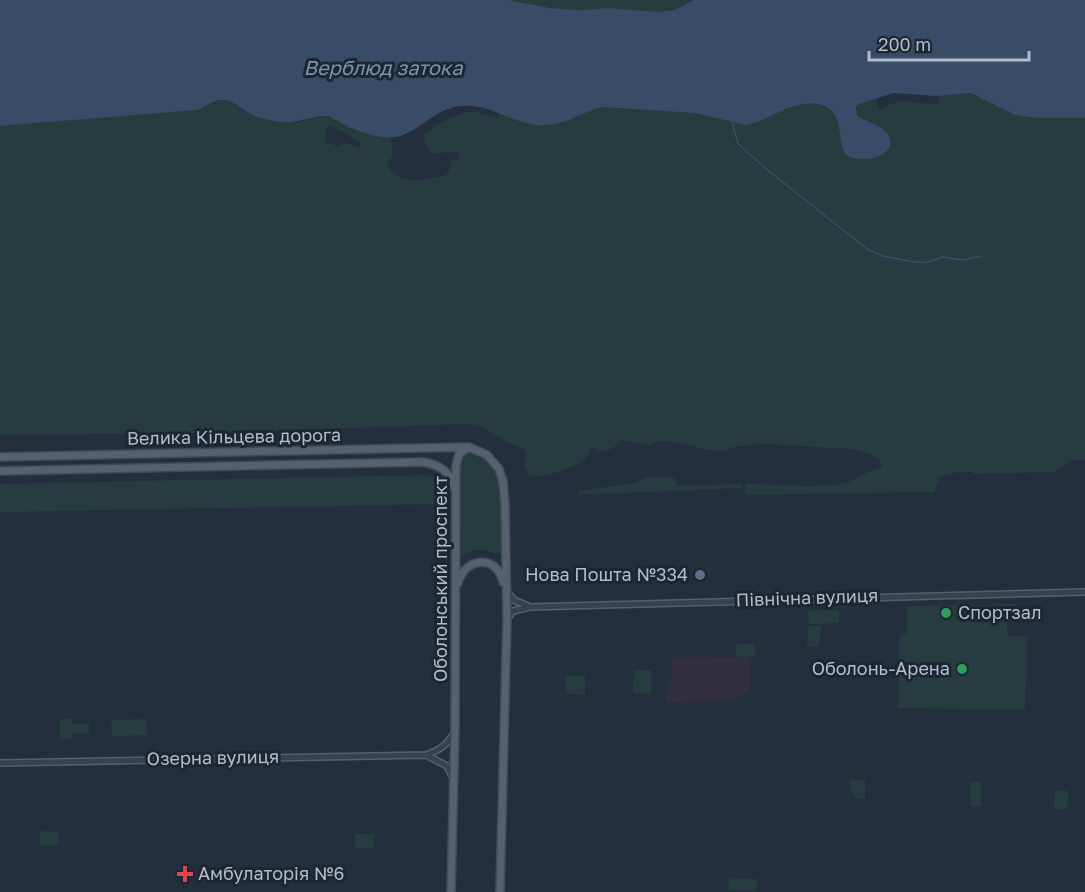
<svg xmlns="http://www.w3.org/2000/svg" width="1085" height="892" viewBox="0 0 1085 892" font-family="'Golos Text',sans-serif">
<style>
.medical{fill:#32303f}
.green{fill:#263c3f;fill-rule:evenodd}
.water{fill:#394c67}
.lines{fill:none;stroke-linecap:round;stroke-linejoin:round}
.stream{stroke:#394c67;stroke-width:1.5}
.minor-casing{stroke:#565f6c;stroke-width:8}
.major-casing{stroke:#414a57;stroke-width:10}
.minor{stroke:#38414e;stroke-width:5}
.major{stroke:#56606e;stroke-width:7}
.service-dot{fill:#5c6f8a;stroke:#1d2633;stroke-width:2}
.leisure-dot{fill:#2e9e5b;stroke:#1d2633;stroke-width:2}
.health-dot{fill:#e0444e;stroke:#1d2633;stroke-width:2}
.labels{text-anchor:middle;stroke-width:6;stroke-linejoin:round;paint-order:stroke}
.street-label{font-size:18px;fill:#b4bcc9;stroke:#1d2633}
.poi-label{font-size:18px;fill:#b4bcc9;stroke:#1d2633;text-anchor:end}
.water-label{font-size:20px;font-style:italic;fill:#7c92b1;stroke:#1d2633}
</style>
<rect width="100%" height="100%" fill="#242f3e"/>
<path class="medical" d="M673 657 749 658V690L735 700 666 702 669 680 671 679Z"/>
<path class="green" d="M509 0H693L675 10 658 12 608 8 580 10 550 8Z
M970 93 1015 115 1039 118H1085V460H1071L1056 472 973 474 972 472H959L940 476 934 492 746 495 745 484C772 484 820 489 845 483 858 480 868 470 881 468L882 465 880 460 870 454 853 449 762 444 734 447 722 451 708 450 683 443 659 441 650 446 622 440C615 448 609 451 598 452L592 446C590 450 589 455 585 459 575 468 542 479 529 476L525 466 526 453 523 448C503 444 491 427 469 424L191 433 0 435V126L197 110 216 101 223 100 231 102 254 115 271 121 299 122 326 116 355 130 390 138 393 155 387 164C395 187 428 180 446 175L449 172 450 160H458L460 156 457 151 433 154 426 147 424 135C431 127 457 113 468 112 477 111 489 116 497 118L499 112 536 125 558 124 589 110 601 107 694 113 746 125C762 122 774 111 790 106 811 100 834 109 855 113L859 104 876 98 878 108 882 110C901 94 917 106 939 103L940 98 937 96ZM329 126C340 129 352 137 361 145L360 148 345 143 337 147 333 144 326 143V128Z
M466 452C485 451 495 469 500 485L504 555 484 550H475L459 556 460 526 458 464 462 456Z
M428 475C443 480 444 489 445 504L0 512V484Z
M648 477H673L678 486 741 484V488L579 495V491L633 483Z
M1016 604 1015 612 1007 613V635L1027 637 1025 710 898 708 899 636 907 634V606Z
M808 610H839V623L809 624Z
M808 626H821L819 647 807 646Z
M737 644H755V657H736Z
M634 670H651V693H633Z
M566 676H585V695L566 694Z
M60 719H72V724H89V733H72V738L60 739Z
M146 719V735L112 736 111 720Z
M850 779 865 780V799H857L850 790Z
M970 782H981V807L970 806Z
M1055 790 1068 791 1067 809H1054Z
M40 831 58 832V845H40Z
M355 834H374V848H355Z
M729 878 757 879V891H728Z"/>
<path class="water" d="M0 0H509L550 8 580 10 608 8 658 12 675 10 693 0H1085V118H1039L1015 115 970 93 937 96 893 93 859 104 856 107 857 116C865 121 877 124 885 131 901 147 880 159 865 159 860 159 851 159 847 155 834 142 849 109 816 104 789 100 770 121 746 125L694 113 602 107C579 113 561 128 536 125 511 122 488 103 461 106 436 108 422 129 400 136 382 141 359 132 343 124 338 122 332 117 326 116 316 115 297 124 281 122 272 121 263 119 255 116 244 111 234 100 222 100 213 100 205 107 197 110L0 126Z"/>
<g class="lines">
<path class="stream" d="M732 122 738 144 769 171 867 249 883 256 914 262H929L943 257 963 260 981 256"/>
<g class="minor-casing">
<path id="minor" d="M507 592 514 600 528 606
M507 619 513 611 530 607 1085 592
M426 755 447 766 453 778
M0 763 426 755C440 750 447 745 454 733"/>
</g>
<g class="major-casing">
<path id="major" d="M0 457 469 447 487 455 499 469 503 482 505 505 507 619 500 892
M0 471 423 462C441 465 450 472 455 489
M458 583C465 557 497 554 503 582
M451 892 455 728 456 466 459 454 467 448"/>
</g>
<use href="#minor" class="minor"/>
<use href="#major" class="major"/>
</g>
<circle class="service-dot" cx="700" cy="575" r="6"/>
<g class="leisure-dot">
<circle cx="946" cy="613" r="6"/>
<circle cx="962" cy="669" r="6"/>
</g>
<path class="health-dot" d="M182 865h6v6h6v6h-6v6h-6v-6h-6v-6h6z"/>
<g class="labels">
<g class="street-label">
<text transform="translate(234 437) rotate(-1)" y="6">Велика Кільцева дорога</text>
<text transform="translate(441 579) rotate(-90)" y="6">Оболонський проспект</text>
<text transform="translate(807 598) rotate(-2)" y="6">Північна вулиця</text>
<text transform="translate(213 758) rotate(-1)" y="6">Озерна вулиця</text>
</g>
<g class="poi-label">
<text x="688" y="581">Нова Пошта №334</text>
<text x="958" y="619" text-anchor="start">Спортзал</text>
<text x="950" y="675">Оболонь-Арена</text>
<text x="198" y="880" text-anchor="start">Амбулаторія №6</text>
</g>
<g class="water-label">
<text x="383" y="75">Верблюд затока</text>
</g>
</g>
<path d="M869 51v9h160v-9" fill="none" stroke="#b4bcc9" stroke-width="3"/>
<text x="878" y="51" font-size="18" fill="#b4bcc9" stroke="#1d2633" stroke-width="4.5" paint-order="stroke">200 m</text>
</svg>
